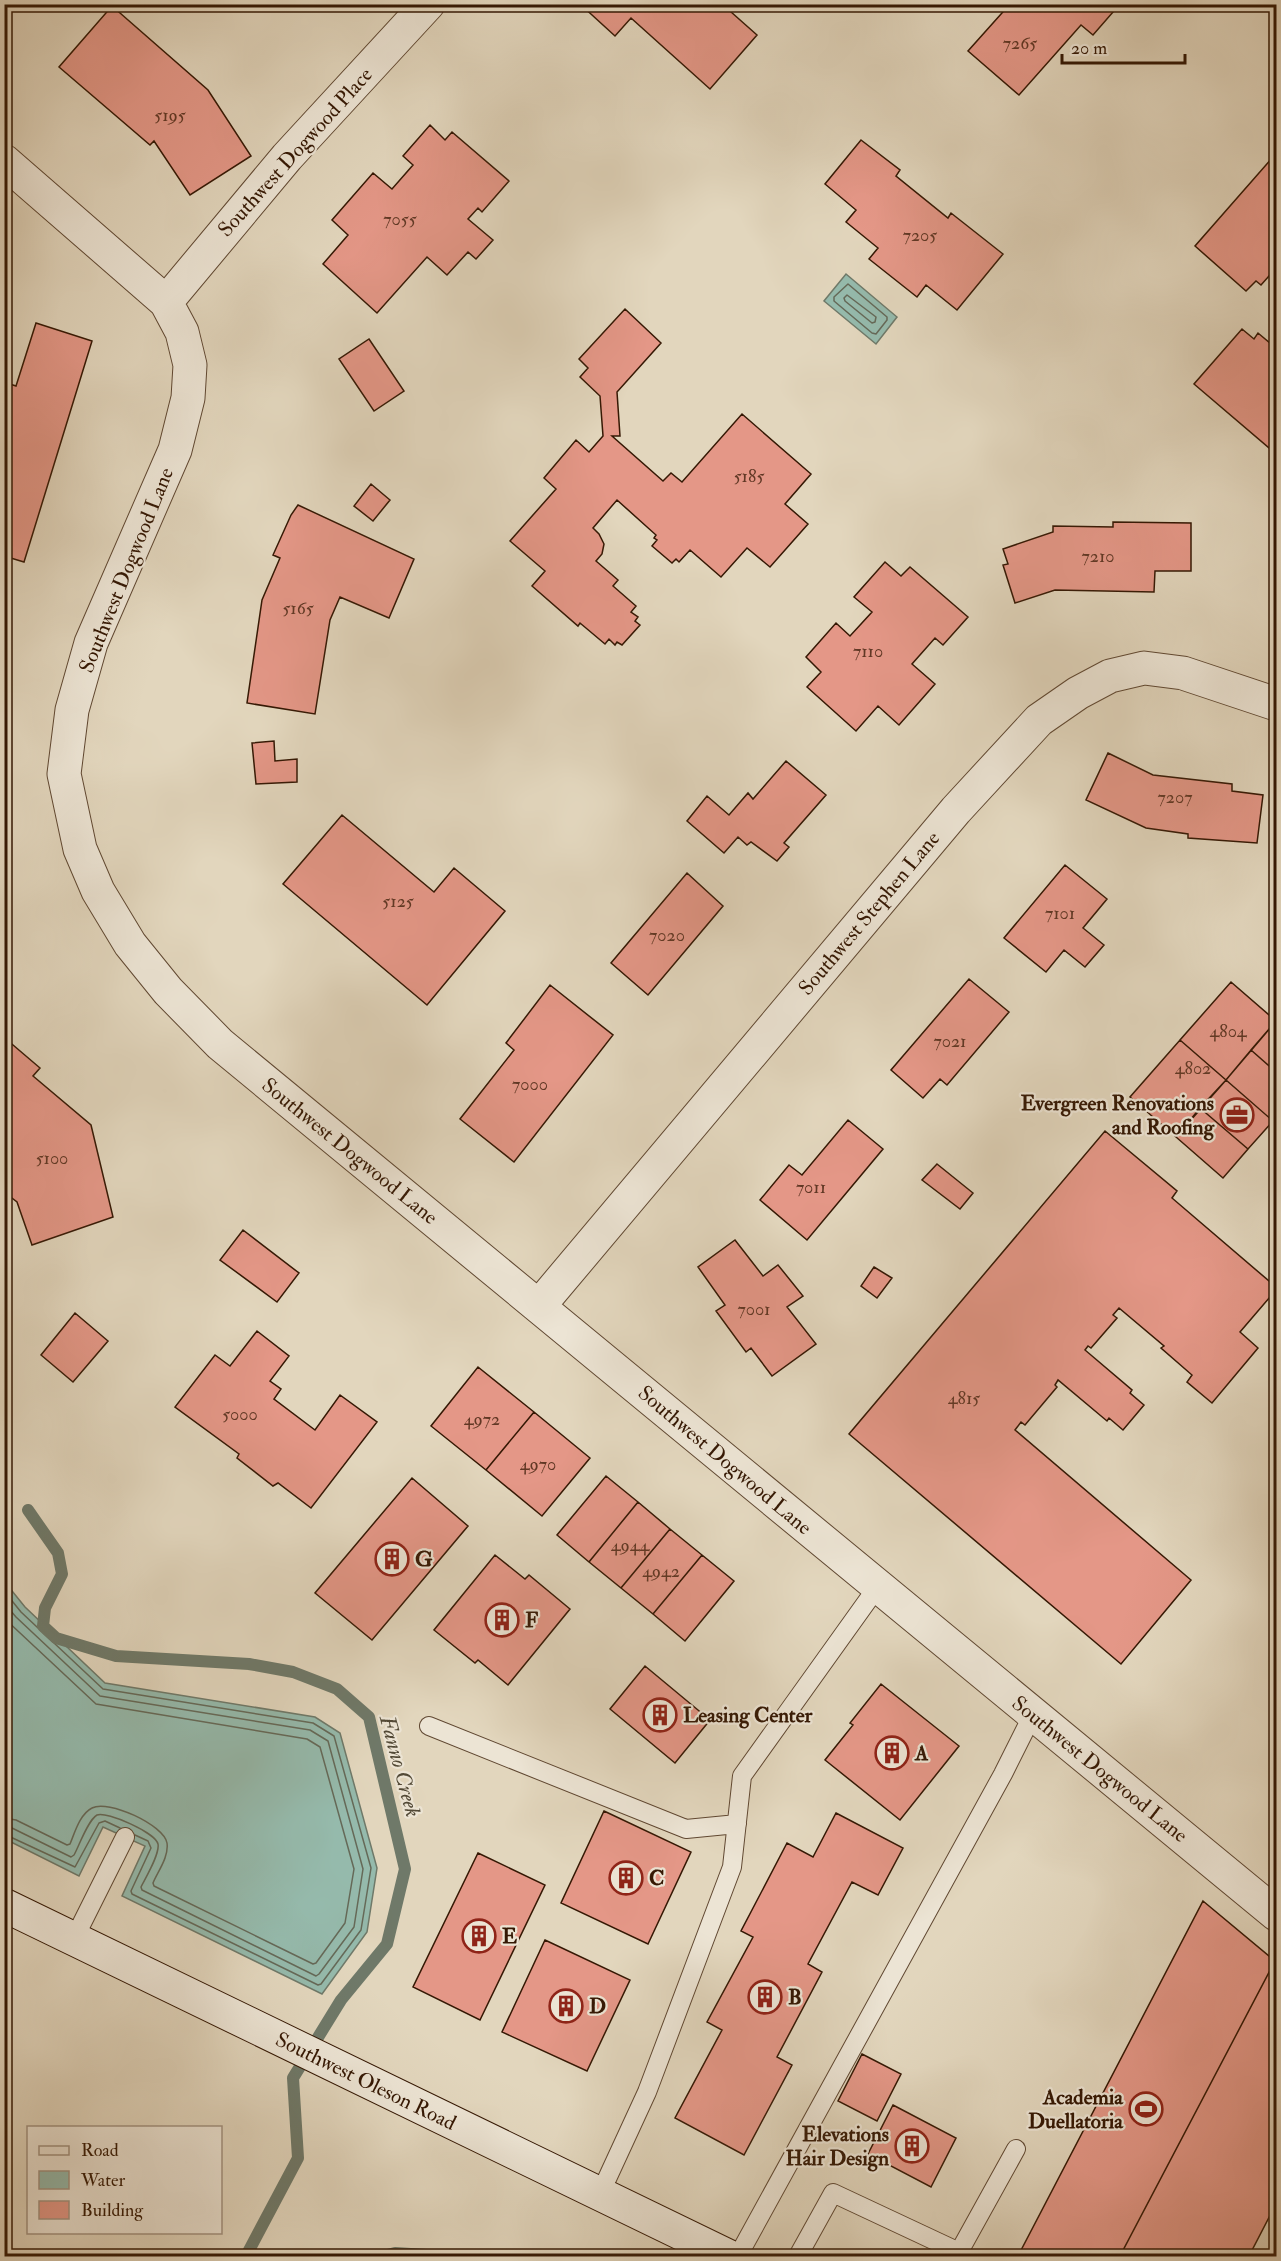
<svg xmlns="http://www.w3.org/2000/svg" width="1281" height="2261" viewBox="0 0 1281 2261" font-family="'IM FELL Double Pica',serif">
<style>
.water{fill:#95baac;stroke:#6f7969;stroke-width:1.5}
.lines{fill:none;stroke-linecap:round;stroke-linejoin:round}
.shore{stroke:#656958;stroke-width:1.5}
.stream{stroke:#6f7969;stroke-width:12}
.building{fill:#e49787;stroke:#351804;stroke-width:1.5}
.service-casing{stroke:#604832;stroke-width:20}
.minor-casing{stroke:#604832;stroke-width:35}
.secondary-casing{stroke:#351804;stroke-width:35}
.service{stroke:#ece4d4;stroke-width:18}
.minor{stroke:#ece4d4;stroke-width:33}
.secondary{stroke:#ece4d4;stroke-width:33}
.labels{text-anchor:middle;stroke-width:4.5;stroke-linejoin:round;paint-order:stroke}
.number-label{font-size:18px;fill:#613825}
.street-label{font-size:21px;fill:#351804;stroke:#ece4d4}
.poi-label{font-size:21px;font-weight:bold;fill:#351804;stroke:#ece4d4;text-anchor:start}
.water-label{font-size:22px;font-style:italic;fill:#524936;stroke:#ece4d4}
</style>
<rect width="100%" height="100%" fill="#e2d6bd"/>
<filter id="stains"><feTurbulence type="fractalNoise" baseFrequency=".00333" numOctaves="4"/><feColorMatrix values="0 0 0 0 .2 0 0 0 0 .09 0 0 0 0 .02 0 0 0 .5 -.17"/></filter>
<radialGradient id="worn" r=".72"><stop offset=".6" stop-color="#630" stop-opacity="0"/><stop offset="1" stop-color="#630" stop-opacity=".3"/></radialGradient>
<path class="water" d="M846 274 897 317 876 344 824 301Z
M4 1581 25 1607 105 1683 315 1717 340 1733 377 1868 367 1932 322 1994 122 1896 145 1846 103 1827 79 1876 5 1839Z"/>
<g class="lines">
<path class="shore" d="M848 284 887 317V320L876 334 872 333 834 301V297Z
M847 295 876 317 875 322 872 323 845 301 844 298Z
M4 1591 21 1612 103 1689 313 1723 334 1736 371 1868 361 1930 321 1984 318 1985 132 1894 131 1891 151 1848 148 1841 135 1835
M4 1603 16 1617 100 1696 310 1730 328 1741 363 1869 354 1927 319 1974 316 1976 142 1890 141 1887C146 1877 160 1854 158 1844 156 1833 107 1811 97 1815 88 1820 79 1846 74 1855L71 1857 12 1828 4 1827
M4 1618 96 1704 307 1739 320 1747 354 1869 345 1923 316 1963 313 1964 154 1886 153 1883C158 1871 169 1857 167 1843 164 1825 108 1799 92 1808 80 1814 75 1832 70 1844L67 1845 16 1820 4 1818
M4 1834 75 1867 99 1823 105 1821 120 1828"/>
<path class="stream" d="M28 1510 58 1553 62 1574 45 1608 43 1626 56 1638 116 1656 249 1664 293 1672 337 1689 369 1717 405 1869 387 1944 341 2000 293 2078 298 2158 246 2256
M384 2256 395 2253 442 2256"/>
</g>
<path class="building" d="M580 4H722L757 35 710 89 631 18 615 36Z
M1010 4H1120L1093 35 1081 25 1019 95 968 51Z
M112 6 208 90 251 156 190 195 154 141 150 145 59 67Z
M430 125 445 140 452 132 509 181 482 212 478 208 468 219 493 240 476 259 468 252 447 275 427 257 377 313 323 264 348 235 332 220 373 173 392 189 413 165 403 156Z
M861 140 900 170 896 176 948 218 951 213 1003 254 957 310 926 285 917 297 869 259 878 248 846 222 856 210 825 184Z
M1273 157 1276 160V268L1261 285 1256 281 1246 291 1195 246Z
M625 309 661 343 617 392 620 436H612L663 481 671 473 682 482 742 414 811 474 785 504 808 524 770 567 747 548 721 577 690 550 679 562 676 559 672 563 652 546 657 540 654 538 656 535 617 500 593 528 599 534 604 544 602 554 596 561 618 580 613 586 636 606 631 612 638 617 635 621 640 625 622 645 617 642 615 645 609 639 605 644 580 623 578 626 532 586 545 571 510 541 556 489 544 478 576 440 589 452 603 436 600 396 580 377 588 368 579 359Z
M36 323 92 341 24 562 4 556V382L16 386Z
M1242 329 1254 339 1258 333 1276 348V454L1194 384Z
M369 339 404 391 374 411 339 359Z
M371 484 390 500 373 521 354 506Z
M298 505 414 559 389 618 340 597 330 620 315 714 247 703 262 600 280 558 273 555 291 515Z
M1113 522 1191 523V571H1155L1154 592 1055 590 1015 603 1003 565 1008 564 1003 549 1053 532V526L1113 527Z
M885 562 901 576 910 567 968 617 943 645 935 638 912 664 935 684 899 725 878 706 856 731 807 687 821 672 806 657 836 623 850 636 872 612 854 597Z
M274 741 275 761 297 759V782L256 784 252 743Z
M1108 753 1153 775 1232 784V791L1263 795 1257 843 1188 838V834L1146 828 1086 800Z
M786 761 826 795 784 843 789 847 777 861 751 842 747 845 738 837 724 853 687 821 707 796 729 815 748 793 753 799Z
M342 815 434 892 454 868 505 911 427 1005 283 884Z
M1065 865 1107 899 1083 928 1104 945 1085 967 1064 950 1046 972 1004 938Z
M687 873 723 906 648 995 611 963Z
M969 979 1009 1012 947 1085 940 1079 923 1098 891 1070Z
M1231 982 1276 1021 1226 1080 1180 1040Z
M550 985 613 1035 514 1162 460 1119 514 1050 506 1043Z
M1276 1021V1072L1251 1050Z
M6 1039 40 1068 33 1076 91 1125 113 1217 32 1245 17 1202 4 1192V1041Z
M1180 1040 1226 1080 1176 1137 1130 1097Z
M1251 1050 1276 1072V1116L1273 1121 1226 1080Z
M1226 1080 1273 1121 1248 1149 1200 1108Z
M1200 1108 1248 1149 1223 1178 1176 1137Z
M848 1120 883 1149 807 1240 760 1200 789 1165 802 1175Z
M1105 1131 1177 1191 1172 1198 1276 1287V1290L1240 1332 1258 1348 1212 1403 1187 1382 1192 1375 1161 1348 1164 1346 1119 1308 1113 1315 1117 1318 1091 1348 1088 1346 1085 1350 1132 1390 1130 1393 1144 1405 1123 1430 1109 1418 1107 1421 1058 1380 1055 1385 1057 1387 1025 1425 1021 1422 1015 1430 1191 1580 1121 1664 849 1434Z
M937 1164 973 1193 960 1209 922 1180Z
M243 1230 299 1273 277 1302 220 1260Z
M735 1240 763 1276 778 1265 803 1296 787 1307 816 1344 772 1376 751 1348 746 1352 716 1311 725 1305 698 1267Z
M874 1267 892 1278 877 1298 861 1286Z
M75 1313 108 1341 73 1382 41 1355Z
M257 1331 289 1356 270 1381 281 1389 274 1399 315 1430 340 1395 377 1422 311 1508 278 1483 273 1486 237 1458 239 1454 175 1407 215 1355 230 1366Z
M478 1367 534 1412 486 1470 431 1426Z
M534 1412 590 1458 542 1516 486 1470Z
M606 1476 638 1502 589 1562 557 1535Z
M412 1478 468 1526 372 1640 315 1593Z
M638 1502 670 1529 621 1588 589 1562Z
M670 1529 702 1555 653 1614 621 1588Z
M495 1555 525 1579 529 1575 570 1609 508 1685 478 1660 475 1663 434 1630Z
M702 1555 734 1581 685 1641 653 1614Z
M645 1666 710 1720 675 1763 610 1709Z
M881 1684 959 1746 900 1820 825 1760 853 1725 850 1723Z
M604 1811 691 1852 648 1944 561 1903Z
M836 1813 903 1848 878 1895 852 1882 808 1964 822 1972 777 2057 792 2065 744 2155 675 2118 722 2030 707 2022 753 1937 741 1931 787 1843 813 1857Z
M478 1853 545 1885 480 2020 413 1987Z
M1203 1901 1275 1961 1120 2256H1018Z
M545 1940 630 1980 587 2071 502 2032Z
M1275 1961 1276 1963V2204L1249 2256H1120Z
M862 2054 901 2074 877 2121 838 2101Z
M893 2105 956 2138 931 2187 868 2154Z"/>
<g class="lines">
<g class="service-casing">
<path id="service" d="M429 1726 686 1829 737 1824
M74 1939 125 1837
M600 2194 647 2092 732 1867 742 1776 878 1586
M738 2256 1003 1774 1033 1714
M798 2256 833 2193 959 2252 1016 2149"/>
</g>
<g class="minor-casing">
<path id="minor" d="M4 161 166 302 182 332 190 365 188 398 175 450 91 643 72 710 64 774 80 849 98 891 130 944 168 991 220 1044 1276 1914
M166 302 287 157 428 4
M539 1306 956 810 1039 720 1078 693 1110 676 1144 668 1183 673 1276 704"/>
</g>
<g class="secondary-casing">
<path id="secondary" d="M4 1905 728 2256"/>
</g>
<use href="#service" class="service"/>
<use href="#minor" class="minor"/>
<use href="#secondary" class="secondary"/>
</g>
<defs>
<g id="office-ring" transform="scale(1.725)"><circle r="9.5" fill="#ece4d4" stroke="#8f2418" stroke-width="1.5"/><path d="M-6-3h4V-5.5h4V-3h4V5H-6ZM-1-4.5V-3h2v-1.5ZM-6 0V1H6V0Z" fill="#8f2418"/></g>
<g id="building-ring" transform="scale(1.725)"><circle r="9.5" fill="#ece4d4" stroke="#8f2418" stroke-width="1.5"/><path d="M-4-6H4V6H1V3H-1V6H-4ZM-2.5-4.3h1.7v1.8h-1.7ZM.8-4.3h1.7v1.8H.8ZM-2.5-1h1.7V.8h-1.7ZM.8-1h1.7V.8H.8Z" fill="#8f2418"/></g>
<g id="stadium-ring" transform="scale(1.725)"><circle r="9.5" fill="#ece4d4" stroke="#8f2418" stroke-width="1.5"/><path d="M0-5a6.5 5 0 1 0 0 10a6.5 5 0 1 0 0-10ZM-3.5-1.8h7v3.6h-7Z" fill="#8f2418"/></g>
</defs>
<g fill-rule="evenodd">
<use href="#office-ring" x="1237" y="1115"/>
<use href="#building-ring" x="392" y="1559"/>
<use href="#building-ring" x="502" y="1620"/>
<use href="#building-ring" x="660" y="1715"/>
<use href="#building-ring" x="892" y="1753"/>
<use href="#building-ring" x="626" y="1878"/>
<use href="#building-ring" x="479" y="1936"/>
<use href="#building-ring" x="765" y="1997"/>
<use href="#building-ring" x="566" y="2006"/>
<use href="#stadium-ring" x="1146" y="2109"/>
<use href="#building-ring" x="912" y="2146"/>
</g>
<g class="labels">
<g class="number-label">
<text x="1020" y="49">7265</text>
<text x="170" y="121">5195</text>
<text x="400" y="225">7055</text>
<text x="920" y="241">7205</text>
<text x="749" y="482">5185</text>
<text x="1098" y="562">7210</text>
<text x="298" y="614">5165</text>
<text x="868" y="657">7110</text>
<text x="1175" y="803">7207</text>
<text x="398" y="907">5125</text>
<text x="1060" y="919">7101</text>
<text x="667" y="941">7020</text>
<text x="1228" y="1037">4804</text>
<text x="950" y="1047">7021</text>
<text x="1193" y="1074">4802</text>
<text x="530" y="1090">7000</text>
<text x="52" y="1164">5100</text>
<text x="811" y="1193">7011</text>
<text x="754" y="1315">7001</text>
<text x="964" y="1404">4815</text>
<text x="240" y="1420">5000</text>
<text x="482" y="1425">4972</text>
<text x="538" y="1470">4970</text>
<text x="630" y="1551">4944</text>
<text x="661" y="1577">4942</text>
</g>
<g class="street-label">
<text transform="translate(295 152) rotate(-48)" y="7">Southwest Dogwood Place</text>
<text transform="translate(126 570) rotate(-68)" y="7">Southwest Dogwood Lane</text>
<text transform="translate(869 913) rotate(-50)" y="7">Southwest Stephen Lane</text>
<text transform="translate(350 1151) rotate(39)" y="7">Southwest Dogwood Lane</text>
<text transform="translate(725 1460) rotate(40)" y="7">Southwest Dogwood Lane</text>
<text transform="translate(1100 1769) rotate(39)" y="7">Southwest Dogwood Lane</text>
<text transform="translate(366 2081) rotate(26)" y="7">Southwest Oleson Road</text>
</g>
<g class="poi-label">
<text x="1214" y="1110" text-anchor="end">Evergreen Renovations<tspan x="1214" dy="24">and Roofing</tspan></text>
<text x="415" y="1566">G</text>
<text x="525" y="1627">F</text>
<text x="683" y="1722">Leasing Center</text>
<text x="915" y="1760">A</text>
<text x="649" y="1885">C</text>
<text x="502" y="1943">E</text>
<text x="788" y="2004">B</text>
<text x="589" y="2013">D</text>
<text x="1123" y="2104" text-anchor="end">Academia<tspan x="1123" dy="24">Duellatoria</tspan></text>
<text x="889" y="2141" text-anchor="end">Elevations<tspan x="889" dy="24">Hair Design</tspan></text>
</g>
<g class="water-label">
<text transform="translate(401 1766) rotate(75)" y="8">Fanno Creek</text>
</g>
</g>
<rect width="1281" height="2261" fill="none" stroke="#e2d6bd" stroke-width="24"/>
<rect x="6" y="6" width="1269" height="2249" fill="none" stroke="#351804" stroke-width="3"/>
<rect x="12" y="12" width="1257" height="2237" fill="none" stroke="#351804" stroke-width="1.5"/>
<rect x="27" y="2126" width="195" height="108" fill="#ece4d4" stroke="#a39281" stroke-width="1.5"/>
<rect x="39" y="2146" width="30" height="9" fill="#ece4d4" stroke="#a39281" stroke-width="1.5"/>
<text x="81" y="2156" font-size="18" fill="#351804">Road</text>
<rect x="39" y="2171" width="30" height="18" fill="#95baac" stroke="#a39281" stroke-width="1.5"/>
<text x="81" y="2186" font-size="18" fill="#351804">Water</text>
<rect x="39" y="2201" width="30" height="18" fill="#e49787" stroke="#a39281" stroke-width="1.5"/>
<text x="81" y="2216" font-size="18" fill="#351804">Building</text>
<path d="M1062 54v9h123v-9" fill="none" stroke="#351804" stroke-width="3"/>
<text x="1071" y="54" font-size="18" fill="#351804" stroke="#ece4d4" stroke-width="4.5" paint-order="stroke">20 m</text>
<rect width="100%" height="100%" filter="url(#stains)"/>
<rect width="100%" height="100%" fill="url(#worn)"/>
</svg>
